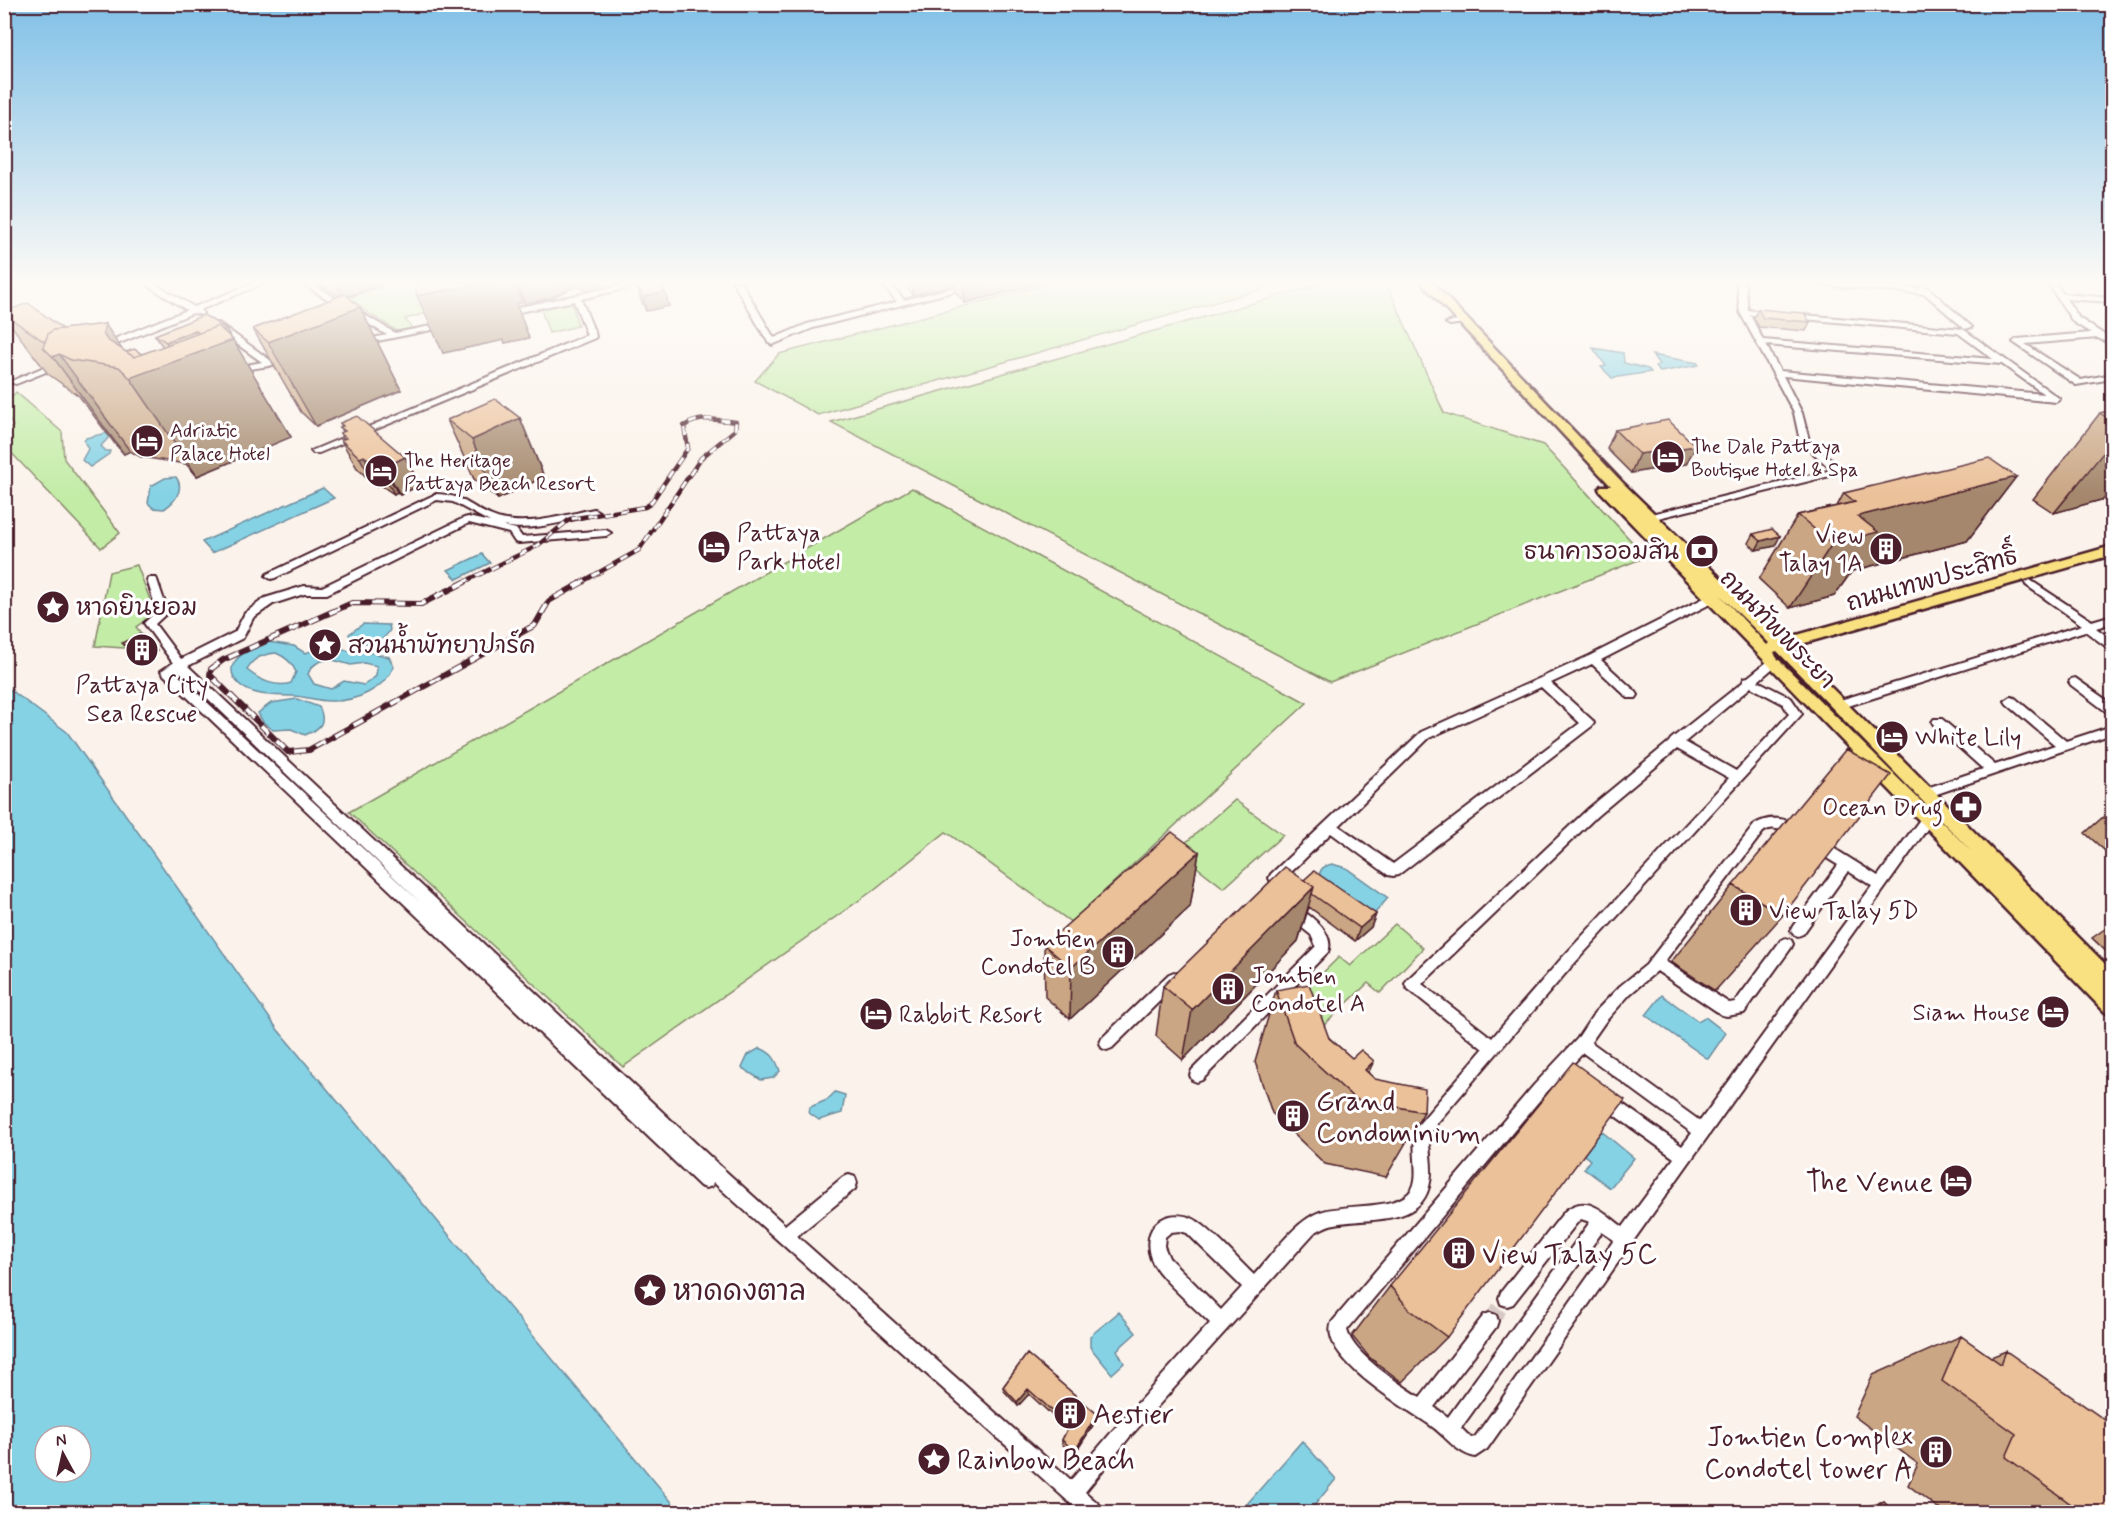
<svg xmlns="http://www.w3.org/2000/svg" width="2117" height="1517" viewBox="0 0 2117 1517" font-family="Mynerve,'Playpen Sans Thai',sans-serif">
<style>
.green{fill:#c3eca7;stroke:#868669;stroke-width:1.5}
.water{fill:#85d2e5;stroke:#6d8a9b;stroke-width:1.5;fill-rule:evenodd}
.lines{fill:none;stroke-linecap:round;stroke-linejoin:round}
.minor-tunnel{stroke:#d8c9c5;stroke-width:16;stroke-dasharray:16 8;stroke-linecap:butt}
.minor-casing{stroke:#4a1f2b;stroke-width:4}
.major-casing{stroke:#4a1f2b;stroke-width:5}
.minor{fill:#fff;fill-rule:evenodd}
.major{fill:#f9e181;fill-rule:evenodd}
.rail-far1-casing{stroke:#4a1f2b;stroke-width:4.5}
.rail-casing{stroke:#4a1f2b;stroke-width:6}
.rail-far1{stroke:#fff;stroke-width:3;stroke-dasharray:8;stroke-linecap:butt}
.rail{stroke:#fff;stroke-width:4;stroke-dasharray:11;stroke-linecap:butt}
.wall{fill:#caa684;stroke:#4a1f2b;stroke-width:1.5}
.shaded-wall{fill:#a4876c;stroke:#4a1f2b;stroke-width:1.5}
.building{fill:#ebc19a;stroke:#4a1f2b;stroke-width:1.5}
.labels{text-anchor:middle;stroke-width:6;stroke-linejoin:round;paint-order:stroke}
.far-poi-label{font-size:20px;fill:#4a1f2b;stroke:#fff;text-anchor:start}
.poi-label{font-size:24px;fill:#4a1f2b;stroke:#fff;text-anchor:start}
.street-label{font-size:24px;fill:#4a1f2b;stroke:#fff}
.near-poi-label{font-size:28px;fill:#4a1f2b;stroke:#fff;text-anchor:start}
</style>
<rect width="100%" height="100%" fill="#fbf3eb"/>
<filter id="ink" filterUnits="userSpaceOnUse"><feTurbulence type="fractalNoise" baseFrequency=".0167" numOctaves="2"/><feDisplacementMap in="SourceGraphic" scale="12" xChannelSelector="R" yChannelSelector="G"/><feConvolveMatrix kernelMatrix="1 2 1 2 8 2 1 2 1" color-interpolation-filters="sRGB"/></filter>
<g filter="url(#ink)">
<path class="green" d="M393 282H418L450 300 427 313 405 319 412 328 397 331 346 299Z
M1058 282H1287L818 415 755 381 779 354Z
M1328 282H1386L1444 413 1543 445 1646 557 1330 682 831 422Z
M565 303 572 304 578 326 549 333 541 309Z
M16 392 62 432 64 459 120 533 101 548 5 446V434L13 426 5 412V404Z
M912 488 1307 703 1071 922 946 832 871 892 623 1067 349 812Z
M137 565 155 613 136 627 144 637 124 648 95 646 109 572Z
M1235 800 1283 835 1224 888 1176 851Z
M1395 924 1423 948 1380 993 1368 983 1320 1029 1291 1004 1339 957 1350 966Z"/>
<path class="water" d="M1593 348 1623 353 1624 363 1648 369 1651 372 1612 378 1601 367 1606 366Z
M1652 355 1698 363 1699 365 1660 372 1655 367 1659 364Z
M106 433 111 435 101 446 106 451H110L109 454 90 467 82 460 88 449 84 441 86 438Z
M176 477C185 489 175 502 164 509L153 508 148 503 151 486 165 478Z
M323 488 334 498 212 553 202 542Z
M482 554 490 563 457 579 448 570Z
M363 624 389 625 390 630C382 644 366 645 351 641L349 634Z
M268 642 294 646 305 653 332 645 352 652 374 653 389 657 394 667C383 690 356 702 329 701 317 701 305 696 293 696 277 695 252 697 239 684 217 662 252 647 268 642ZM276 653C286 657 292 662 296 672L291 683C276 688 259 680 247 670 252 658 263 654 276 653ZM329 659 351 665 364 663 377 666 376 676 364 685 344 681 331 689 314 684 308 674C312 664 319 661 329 659Z
M4 685 67 732 278 1030 680 1512H5ZM45 1436H81V1472H45Z
M297 699 319 707C327 723 320 729 305 735L291 729 273 730 263 722 258 713 271 703Z
M1332 864 1346 868 1388 898 1370 919 1319 877C1320 868 1324 866 1332 864Z
M1662 995 1698 1021 1705 1017 1726 1033 1708 1059 1646 1015Z
M760 1048C772 1053 776 1059 780 1071L773 1078 761 1080 742 1068 748 1055Z
M835 1092 845 1095 842 1113 819 1120 809 1113 810 1107 827 1100Z
M1571 1106 1634 1158 1610 1188 1584 1168 1590 1160 1552 1130Z
M1119 1312 1136 1333 1117 1350 1124 1363 1112 1374 1090 1347V1336Z
M1302 1441 1336 1479 1309 1512H1240Z"/>
<g class="lines">
<path class="minor-tunnel" d="M1490 1321 1507 1298"/>
<g class="minor-casing">
<path id="minor" d="M142 282H152L194 307 256 282H267L200 310 203 313 202 315 193 313 105 349H99V345L187 310Z
M299 282H309L395 333 446 323 450 325 446 327 358 345V341L387 335Z
M638 282H654L581 299 596 336 595 338 319 453H313L311 451 587 335 574 301 504 315H501V311Z
M733 282H741L774 338 807 324 897 302 881 282H889L904 300 976 282H990L813 328 772 345 768 342Z
M1737 282H1745L1748 310 1771 313 1775 315 1771 317 1750 315 1763 340 1993 359 1958 333 1792 318 1788 316 1792 314 1963 329 2060 399 2056 402 1783 376 1802 413 1809 440 1842 469V473L1650 520 1647 519V515L1832 470 1800 441 1794 413 1740 312ZM1766 345 2002 364 2044 394 1780 371Z
M1807 282H1841L1920 289V286H1926L1972 327 1965 329 1925 294 1811 284Z
M2047 282H2055L2063 294 2112 298V302L2066 299 2079 318 2112 340V345L2098 338 2025 344 2081 380 2112 374V379L2076 385 2013 342 2017 339 2091 333 2073 322Z
M4 306 26 316 27 318 20 320 4 311Z
M1461 319 1465 321 1464 323 1450 325 1446 323Z
M213 323H219L270 360 288 356 292 359 269 366 231 372V368L262 362 213 327Z
M58 361 62 364 61 366 16 384 9 382Z
M436 494C464 495 469 507 492 516 523 529 563 515 594 509L599 512 594 515C565 521 533 532 503 526L516 529 522 537 606 530 611 533 606 536 519 543 515 542 509 533 469 523 327 594H304L273 604 253 618 243 638 188 666 721 1167 785 1225 843 1177 849 1175 855 1177 857 1183 855 1189 797 1236 1071 1480 1116 1427 1210 1323C1193 1306 1173 1290 1158 1271 1144 1253 1144 1226 1166 1217 1175 1214 1189 1215 1197 1221 1215 1233 1237 1259 1254 1275 1272 1255 1295 1221 1320 1212 1345 1203 1399 1211 1412 1189 1421 1174 1409 1146 1418 1125L1483 1049 1407 988 1405 984 1407 980 1589 808 1669 742 1671 739 1743 682 1744 678 1748 677 1767 662 1763 657 1765 654H1773L1780 662 1758 681 1791 698 1802 714 1571 967 1438 1122 1430 1134 1429 1140C1429 1154 1433 1168 1430 1182 1423 1227 1368 1217 1335 1224 1327 1225 1321 1229 1314 1233L1128 1439 1085 1492 1100 1505 1102 1512H1080L713 1182 712 1186 706 1188 700 1186 163 674 161 671 173 663 144 623 157 611 147 580 148 578H156L157 580 168 612 155 624 181 659 235 632 245 613 265 598 304 586 322 587 464 518 468 517 490 522 453 502 437 500 275 578 271 579 266 576 267 574ZM178 670 422 904 175 672ZM1751 687 1783 704 1789 714 1736 771 1685 742ZM1677 749 1729 778 1561 959 1492 1038 1422 984 1597 816ZM1180 1231 1187 1233 1242 1287 1221 1310 1169 1258 1164 1246 1165 1237 1171 1232Z
M2030 580 2092 621 2112 615V623L2096 628 2112 640V649L2108 648 2085 631 1842 708H1834L1832 705 1834 702 2082 625 2026 585 2025 583Z
M1714 593 1719 597 1718 600 1601 660 1636 692 1638 695 1636 698H1628L1592 664 1551 683 1592 720 1594 723 1592 726 1398 875 1393 876 1388 875 1331 833 1281 882 1276 883 1271 882 1269 878 1271 874 1421 732 1589 656ZM1541 687 1580 723 1393 864 1339 826 1429 738Z
M2075 678 2112 704V714L2108 713 2071 685 2069 682 2071 679Z
M2011 697 2015 698 2066 741 2112 726V734L1925 798 1921 796 1919 793 1921 790 1983 769 1934 725 1932 722 1934 719H1942L1995 765 2055 745 2007 704 2005 701Z
M1928 813 1932 814 1934 818 1932 822 1631 1244 1487 1449 1475 1457C1456 1453 1446 1436 1430 1425 1406 1408 1317 1357 1332 1322L1534 1085 1577 1039 1595 1012 1620 986 1646 965 1755 824C1770 815 1793 817 1803 833L1801 837 1797 838C1785 834 1776 823 1763 832L1665 961 1729 1003 1735 1002 1781 940 1786 938 1791 940 1793 944 1791 948 1744 1013 1727 1016 1722 1015 1657 971 1630 994 1605 1022 1591 1042 1700 1121 1872 886 1848 871 1803 934 1798 936 1793 934 1791 930 1793 926 1838 865 1812 849 1811 845 1812 841 1817 840 1822 841 1878 876 1924 814ZM1583 1053 1692 1133 1682 1146 1610 1095 1605 1093 1600 1095 1598 1100 1600 1105 1674 1158 1623 1227C1604 1213 1587 1192 1564 1212L1501 1292 1499 1298 1501 1304 1507 1306 1513 1304 1576 1224 1581 1219 1590 1222 1448 1417 1434 1407 1496 1327 1498 1321 1496 1315 1490 1313 1484 1315 1420 1397C1399 1383 1353 1355 1347 1330L1544 1095ZM1602 1232 1614 1240 1475 1437 1471 1438 1461 1428Z
M1291 905C1307 911 1336 933 1328 952L1202 1080 1197 1082 1192 1080 1190 1075 1192 1070 1316 946 1311 935 1286 915 1284 911 1286 907Z
M1174 972 1179 974 1181 978 1179 982 1112 1048 1107 1050 1102 1048 1100 1043 1102 1038 1169 974Z"/>
</g>
<g class="major-casing">
<path id="major" d="M1421 282H1432L1622 482 1783 639 2112 546V555L1791 647 2112 971V991H2110L2112 993V1015L2105 1012 1601 492 1599 489 1601 486H1611ZM1720 595 1766 640 1769 643 1767 645ZM1777 651 1971 851 1776 657 1774 652Z"/>
</g>
<use href="#minor" class="minor"/>
<use href="#major" class="major"/>
<g class="rail-far1-casing">
<path id="rail-far1" d="M462 583 537 546 570 519 645 507 650 504 688 448 684 426C701 415 717 420 736 422L735 430 701 458 639 550 580 583"/>
</g>
<g class="rail-casing">
<path id="rail" d="M465 582 421 604 352 603 223 660 211 669 210 675 288 752 309 750 535 625 549 601 583 582"/>
</g>
<use href="#rail-far1" class="rail-far1"/>
<use href="#rail" class="rail"/>
</g>
<path class="wall" d="M314 282H382L383 284 348 297 360 307 401 390 316 426 301 412 253 329 340 296Z
M425 282H601L602 286 586 291 577 286 550 298 525 304 522 302 516 304 529 338 505 343 504 340 443 353Z
M907 282H1046L965 303 956 293 955 285 913 295 908 289Z
M637 284 665 292 669 306 646 311 640 298Z
M1758 309 1810 322 1806 331 1759 327 1754 318Z
M4 312 63 329 105 324 122 350 126 352 142 354 163 347 155 335 204 315 226 329 291 437 197 476 186 464 141 457 130 451 124 454 115 444 79 396 48 374 4 316Z
M2112 410V497L2054 513 2033 499 2100 413Z
M520 418 544 477 498 499 474 479 447 420Z
M340 423 405 457 420 485 400 495 397 492 394 494 379 484 376 486 357 468 341 440 343 439 340 433 343 432 340 427 342 426Z
M1615 430 1686 464 1631 473 1607 449Z
M2016 477 1967 541 1852 571 1834 596 1790 608 1759 579 1798 515 1837 506 1844 493Z
M1753 534 1775 546 1756 550 1748 543Z
M2112 809V857L2085 833Z
M1199 852 1190 907 1070 1019 1045 997 1044 945Z
M1304 880 1376 914 1371 927 1355 941 1309 907 1298 941 1183 1060 1156 1036 1163 986Z
M1733 885 1783 915 1715 991 1671 962Z
M2112 924V957L2092 938 2109 926Z
M1276 990 1375 1079 1424 1112 1386 1177 1325 1164 1272 1113 1255 1062Z
M1390 1286 1447 1337 1402 1382 1369 1357 1352 1336Z
M1961 1336 1991 1357 2006 1351 2112 1512H1943L1908 1485 1918 1464 1854 1416 1873 1375Z
M1027 1354 1097 1414V1419L1074 1455 1062 1444V1440L1067 1429 1029 1394 1018 1406 1004 1391 1003 1387Z
M1884 1502 1893 1512H1844Z"/>
<path class="shaded-wall" d="M335 282H382L383 284 343 298Z
M497 282H515L522 302 516 304 529 338 505 343 504 340 443 353 417 296 482 283Z
M517 282H576L577 286 550 298 525 304Z
M583 282H601L602 286 586 291Z
M912 282H955V285L913 295Z
M963 282H1046L965 303Z
M665 292 669 306 646 311 643 297Z
M360 307 401 390 316 426 268 342Z
M105 324 137 372 226 329 232 340H233L291 437 197 476 130 378 103 334Z
M195 330 204 345 175 357 166 342Z
M45 342 59 354 130 451 124 454 53 357Z
M520 418 544 477 498 499 472 440Z
M2112 442V497L2054 513Z
M1696 446 1686 464 1631 473 1639 454Z
M364 456 379 484 376 486 360 458Z
M405 457 420 485 400 495 385 467Z
M382 464 397 492 394 494 379 466Z
M2016 477 1967 541 1852 571 1834 596 1790 608 1832 544 1858 516Z
M1780 536 1775 546 1756 550 1761 541Z
M153 647 157 651 139 661 135 656Z
M1199 852 1190 907 1070 1019 1071 968Z
M1314 887 1298 941 1183 1060 1192 1010Z
M1376 914 1371 927 1355 941 1360 928Z
M1374 1061 1356 1099 1365 1070Z
M1028 1389 1029 1394 1018 1406 1017 1402Z
M1097 1414V1419L1074 1455 1075 1451Z"/>
<path class="building" d="M425 282H500L483 286 482 283 417 296 415 284Z
M647 282H660L665 292 643 297 637 284Z
M345 294 360 307 268 342 253 329Z
M28 303 63 329 53 330 48 334 45 342 4 314V312Z
M1758 309 1804 313 1810 322 1763 318Z
M204 315 226 329 223 330 218 326 199 333 195 330 166 342 155 335Z
M105 324 103 334 107 340 134 357 218 326 233 340 130 378 119 367 71 360 59 354 53 357 43 347 48 334 53 330Z
M134 349 142 354 134 357 126 352Z
M495 399 520 418 472 440 447 420Z
M2112 410V421L2100 413Z
M357 416 405 457 385 467 382 464 379 466 364 456 360 458 341 440 346 438 340 433 345 431 340 427 343 426 340 423Z
M1668 420 1696 446 1639 454 1615 430Z
M1989 458 2016 477 1858 516 1878 532 1832 544 1798 515 1855 502 1844 493Z
M1772 529 1780 536 1761 541 1753 534Z
M140 634 153 647 135 656 122 643Z
M1846 749 1891 775 1783 915 1733 885Z
M1172 832 1199 852 1071 968 1044 945Z
M1285 867 1314 887 1192 1010 1163 986Z
M1314 871 1376 914 1360 928 1312 894 1314 887 1304 880Z
M1309 984 1329 1038 1352 1058 1361 1050 1374 1061 1365 1070 1375 1079 1425 1089 1424 1112 1355 1099 1295 1044 1276 990Z
M1573 1062 1625 1100 1447 1337 1409 1309 1390 1286Z
M1961 1336 2001 1364 2006 1351 2112 1425V1512H2082L2006 1457 2016 1434 1942 1381Z
M1027 1354 1097 1414 1075 1451 1062 1440 1069 1426 1028 1389 1017 1402 1003 1387Z
M1884 1502 1893 1512H1870Z"/>
</g>
<linearGradient id="sky" x2="0" y2="1"><stop stop-color="#80c0e7"/><stop offset="0.57" stop-color="#fdfaf6"/><stop offset="1" stop-color="#fdfaf6" stop-opacity="0"/></linearGradient>
<rect width="2117" height="495" fill="url(#sky)"/>
<defs>
<g id="hotel-disc" transform="scale(1.725)"><circle r="9.5" fill="#4a1f2b" stroke="#fff"/><path d="M-6-4.5h1.5V1H6V5H4.5V3h-9V5H-6ZM-4 0a1.8 1.8 0 1 1 3.6 0ZM.5 0V-2.5h3Q6-2.5 6 0Z" fill="#fff"/></g>
<g id="building-disc" transform="scale(1.725)"><circle r="9.5" fill="#4a1f2b" stroke="#fff"/><path d="M-4-6H4V6H1V3H-1V6H-4ZM-2.5-4.3h1.7v1.8h-1.7ZM.8-4.3h1.7v1.8H.8ZM-2.5-1h1.7V.8h-1.7ZM.8-1h1.7V.8H.8Z" fill="#fff"/></g>
<g id="bank-disc" transform="scale(1.725)"><circle r="9.5" fill="#4a1f2b" stroke="#fff"/><path d="M-6-4H6V4H-6ZM0-2.3a2.3 2.3 0 1 0 0 4.6a2.3 2.3 0 1 0 0-4.6Z" fill="#fff"/></g>
<g id="sight-disc" transform="scale(1.725)"><circle r="9.5" fill="#4a1f2b" stroke="#fff"/><path d="M0-6L1.8-2.2L6-1.7L2.9 1.2L3.7 5.4L0 3.3L-3.7 5.4L-2.9 1.2L-6-1.7L-1.8-2.2Z" fill="#fff"/></g>
<g id="pharmacy-disc" transform="scale(1.725)"><circle r="9.5" fill="#4a1f2b" stroke="#fff"/><path d="M-2-6h4v4h4v4h-4v4h-4v-4h-4v-4h4Z" fill="#fff"/></g>
</defs>
<g fill-rule="evenodd">
<use href="#hotel-disc" x="147" y="441"/>
<use href="#hotel-disc" x="1668" y="457"/>
<use href="#hotel-disc" x="381" y="471"/>
<use href="#hotel-disc" x="714" y="547"/>
<use href="#building-disc" x="1886" y="549"/>
<use href="#bank-disc" x="1702" y="551"/>
<use href="#sight-disc" x="53" y="607"/>
<use href="#sight-disc" x="325" y="645"/>
<use href="#building-disc" x="142" y="650"/>
<use href="#hotel-disc" x="1892" y="737"/>
<use href="#pharmacy-disc" x="1966" y="807"/>
<use href="#building-disc" x="1746" y="910"/>
<use href="#building-disc" x="1118" y="952"/>
<use href="#building-disc" x="1228" y="989"/>
<use href="#hotel-disc" x="2053" y="1012"/>
<use href="#hotel-disc" x="876" y="1014"/>
<use href="#building-disc" x="1293" y="1116"/>
<use href="#hotel-disc" x="1956" y="1181"/>
<use href="#building-disc" x="1459" y="1253"/>
<use href="#sight-disc" x="650" y="1290"/>
<use href="#building-disc" x="1070" y="1413"/>
<use href="#building-disc" x="1936" y="1452"/>
<use href="#sight-disc" x="934" y="1459"/>
</g>
<g class="labels">
<g class="far-poi-label">
<text x="170" y="437">Adriatic<tspan x="170" dy="23">Palace Hotel</tspan></text>
<text x="1691" y="453">The Dale Pattaya<tspan x="1691" dy="23">Boutique Hotel &amp; Spa</tspan></text>
<text x="404" y="467">The Heritage<tspan x="404" dy="23">Pattaya Beach Resort</tspan></text>
</g>
<g class="poi-label">
<text x="737" y="541">Pattaya<tspan x="737" dy="28">Park Hotel</tspan></text>
<text x="1863" y="543" text-anchor="end">View<tspan x="1863" dy="28">Talay 1A</tspan></text>
<text x="1679" y="559" text-anchor="end">ธนาคารออมสิน</text>
<text x="76" y="615">หาดยินยอม</text>
<text x="348" y="653">สวนน้ำพัทยาปาร์ค</text>
<text x="142" y="693" text-anchor="middle">Pattaya City<tspan x="142" dy="28">Sea Rescue</tspan></text>
<text x="1915" y="745">White Lily</text>
<text x="1943" y="815" text-anchor="end">Ocean Drug</text>
<text x="1769" y="918">View Talay 5D</text>
<text x="1095" y="946" text-anchor="end">Jomtien<tspan x="1095" dy="28">Condotel B</tspan></text>
<text x="1251" y="983">Jomtien<tspan x="1251" dy="28">Condotel A</tspan></text>
<text x="2030" y="1020" text-anchor="end">Siam House</text>
<text x="899" y="1022">Rabbit Resort</text>
</g>
<g class="street-label">
<text transform="translate(1932 579) rotate(-16)" y="8">ถนนเทพประสิทธิ์</text>
<text transform="translate(1778 629) rotate(46)" y="8">ถนนทัพพระยา</text>
</g>
<g class="near-poi-label">
<text x="1316" y="1110">Grand<tspan x="1316" dy="32">Condominium</tspan></text>
<text x="1933" y="1191" text-anchor="end">The Venue</text>
<text x="1482" y="1263">View Talay 5C</text>
<text x="673" y="1300">หาดดงตาล</text>
<text x="1093" y="1423">Aestier</text>
<text x="1913" y="1446" text-anchor="end">Jomtien Complex<tspan x="1913" dy="32">Condotel tower A</tspan></text>
<text x="957" y="1469">Rainbow Beach</text>
</g>
</g>
<rect width="2117" height="1517" fill="none" stroke="#fff" stroke-width="24"/>
<rect x="12" y="12" width="2093" height="1493" fill="none" stroke="#4a1f2b" stroke-width="2" filter="url(#ink)"/>
<g transform="translate(63 1454) rotate(352)"><circle r="28" fill="#ffffff" stroke="#b7a5aa" stroke-width="1.5"/>
<path d="M0-4.5L10 22L0 15L-10 22Z" fill="#4a1f2b"/>
<text y="-9" font-size="16" font-weight="bold" text-anchor="middle" fill="#4a1f2b">N</text>
</g>
</svg>
